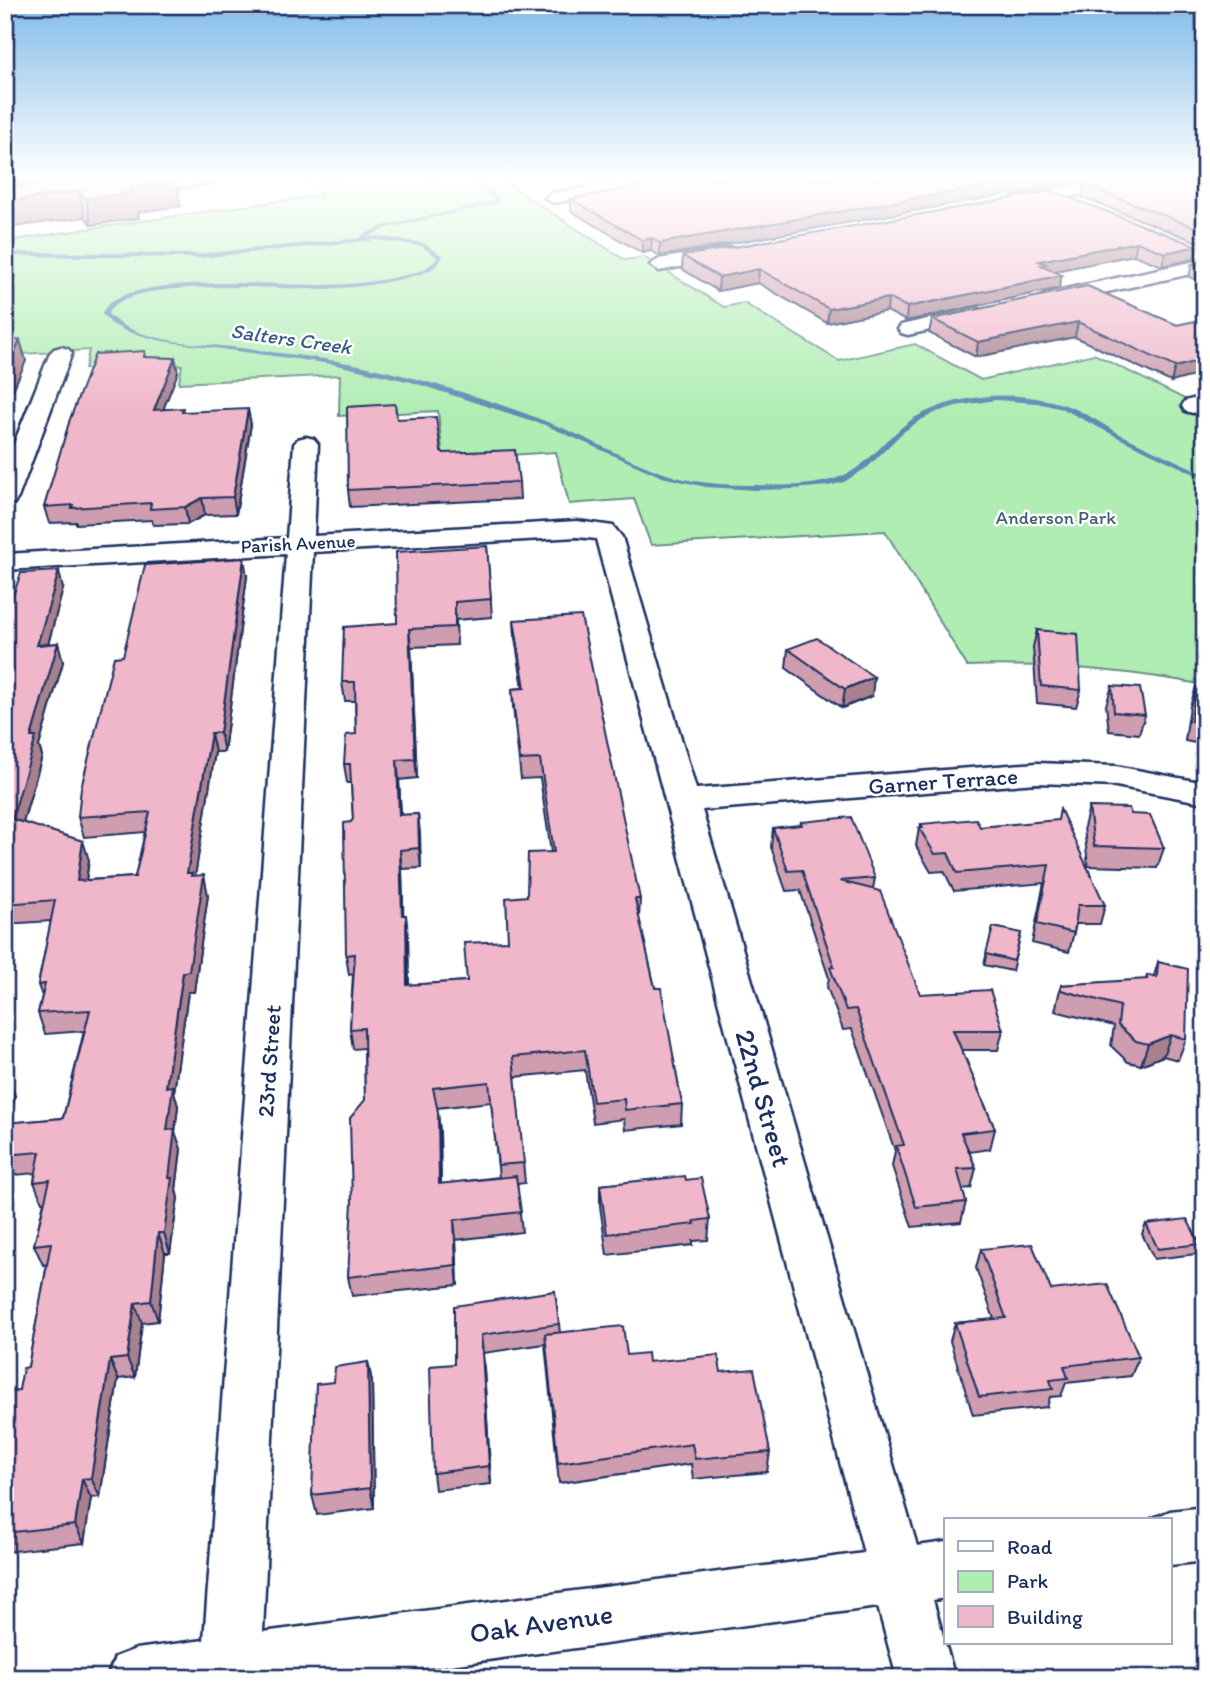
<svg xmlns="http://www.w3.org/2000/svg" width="1210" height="1683" viewBox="0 0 1210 1683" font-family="Itim,sans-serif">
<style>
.green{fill:#b0edb3;stroke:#668e88;stroke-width:2}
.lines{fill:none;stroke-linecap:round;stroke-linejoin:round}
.stream{fill:#5f8bb4;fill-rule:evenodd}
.minor-casing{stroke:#1b2f5e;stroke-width:5}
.tertiary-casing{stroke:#1b2f5e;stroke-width:6}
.minor{fill:#fff;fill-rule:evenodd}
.tertiary{fill:#fff;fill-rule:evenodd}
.wall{fill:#ce9daf;stroke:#1b2f5e;stroke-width:2;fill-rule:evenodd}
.shaded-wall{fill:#a8808e;stroke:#1b2f5e;stroke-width:2}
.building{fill:#f0b7cb;stroke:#1b2f5e;stroke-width:2}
.labels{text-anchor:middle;stroke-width:5;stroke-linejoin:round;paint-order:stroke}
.far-park-label{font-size:19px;fill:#405e73;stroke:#fff}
.far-street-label{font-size:19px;fill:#1b2f5e;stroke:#fff}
.far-water-label{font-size:21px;font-style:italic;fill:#3d5d89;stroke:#fff}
.street-label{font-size:23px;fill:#1b2f5e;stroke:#fff}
.near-street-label{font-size:28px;fill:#1b2f5e;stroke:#fff}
</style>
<rect width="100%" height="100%" fill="#fff"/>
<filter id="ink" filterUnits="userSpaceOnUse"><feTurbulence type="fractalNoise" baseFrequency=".0143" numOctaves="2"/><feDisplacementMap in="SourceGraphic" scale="14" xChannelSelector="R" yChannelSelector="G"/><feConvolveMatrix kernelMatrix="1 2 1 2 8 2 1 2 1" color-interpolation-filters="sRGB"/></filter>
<g filter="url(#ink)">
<path class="green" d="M303 178H498L625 260 644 257 724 307 744 303 839 361 915 344 981 380 1094 354 1205 409V685C1125 670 1048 663 967 666L885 531 651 545 634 499 569 504 556 452 443 459 438 411 339 416 340 375 179 383 182 365 85 369 89 350 5 355V296L16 275 5 274V241L321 195Z"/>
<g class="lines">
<path class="stream" d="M467 178C479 179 497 192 500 203L387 228 367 237 376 236 423 243 443 256C436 272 418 275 402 279 376 285 349 288 322 289 285 290 122 275 108 314 140 345 206 343 248 349 287 354 326 358 364 366 427 380 495 401 555 425 598 442 639 468 684 479 707 484 731 485 754 485 790 486 832 488 861 465 880 450 894 431 914 418 958 392 1021 389 1068 406 1087 413 1103 425 1120 434 1148 448 1177 461 1205 474V479L1123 440 1063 409 1037 403 996 400 956 406 937 412 919 421 902 433 868 467 844 482 828 486 794 489 755 490 706 487 662 477 545 425 411 382 332 364 162 341 125 331 112 324 102 314C117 270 282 286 322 285 349 285 375 282 401 276 414 273 430 270 437 257L421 246 376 240 199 258 5 256V252L199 254 361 238V236L383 226 495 201 493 197Z"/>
<g class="minor-casing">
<path id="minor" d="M643 178H683L675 183 553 203 545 198 553 193Z
M1115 178H1152L1144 183 1013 207 1005 202 1013 197Z
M730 247 739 252 736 256 659 271 650 265 659 259Z
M1205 259V271L1047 305 1037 299 1047 293Z
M976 308 983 310 986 314 983 318 908 335 901 333 898 329 901 325Z
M61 347 68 349 72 353 18 498 14 503 5 506V466L50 353 54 349Z
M1205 396V410L1193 413 1185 411 1182 406 1185 401Z
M306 437 314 439 318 444 314 536 577 521 613 526 622 537 696 789 1037 763 1116 766 1205 783V803L1116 786 1037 783 702 810 917 1546 946 1542V1598L933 1600 955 1678H897L878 1607 355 1678H107L115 1657 136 1649 204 1640 286 554 5 570V554L287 538 294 444 298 439ZM577 537 596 539 864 1553 263 1632 313 552Z
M1205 1507V1561L1170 1565V1520L1151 1519 1170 1511Z"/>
</g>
<g class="tertiary-casing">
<path id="tertiary" d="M168 178H217L208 183 124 195 115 190 124 185Z"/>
</g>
<use href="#minor" class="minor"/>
<use href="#tertiary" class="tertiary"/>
</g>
<path class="wall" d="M5 178 181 206 138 212 139 218 91 225 85 217 13 227 5 217Z
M671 178H1098L660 256 651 251 642 253 571 211V199L671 180Z
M1205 178V245L1082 197 1084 185Z
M1053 191 1194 259 1162 266 1134 255 1054 271 1059 288 906 321 887 311 827 323 758 283 718 291 682 269 683 256Z
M1205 260V284L1189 277 1192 264Z
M1087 286 1177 325 1205 319 1171 382 1075 337 976 357 929 333 932 319Z
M146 357 178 372 163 409 184 412 251 424 236 514 205 515 188 524 153 525 152 520 76 524V522L49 523 44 507Z
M397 419 444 453 519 482 520 499 350 507 348 490Z
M487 546 492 617 456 620 457 645 411 647 417 778 399 780 401 815 418 814 421 868 402 869 403 915 408 934 409 985 467 981 508 941 527 896 551 852 540 778 521 779 513 707 512 689 523 688 515 638 514 620 640 899 639 919 682 1104 681 1124 625 1130 624 1119 593 1123 585 1070 515 1077 525 1183 517 1184 522 1232 456 1240 458 1285 352 1296 348 1277 365 1100 364 1048 353 1049 350 1029 353 974 349 975 346 955 351 822 353 819 351 783H347L344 764 356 734 355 701H345L342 682 397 623ZM491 1102 499 1177 441 1184 440 1132 437 1108Z
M247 576 224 752H215L195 875 208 895 194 992H188L174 1092 178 1106 175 1132 181 1149 176 1190 178 1198 170 1253H165L158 1321 142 1323 135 1377 118 1379 100 1497 91 1498 84 1543 5 1552V1409L19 1390 28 1367 47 1264 43 1265 34 1245 44 1202H42L34 1182 35 1173 5 1176V1075L15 1096 9 1123 63 1118 84 1031 45 1034 38 1013 42 996 38 985 51 921 5 924V618L63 589 48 644 58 643 63 662 39 746 42 756 23 823 89 860 86 880 135 877 145 832 84 837 78 817 123 656Z
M1037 630 1081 690 1076 707 1037 703 1033 647Z
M788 649 872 696 842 708 786 668Z
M1112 686 1145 715 1139 734 1109 731 1106 705Z
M1196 687 1205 689V745L1185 741 1190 706Z
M1089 807 1131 814 1164 848 1157 868 1088 866 1084 827Z
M801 822 875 878 873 889 920 994 1003 1030 998 1050H962L995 1129 990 1149 969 1152 976 1168 971 1188 962 1189 966 1202 961 1222 912 1227 892 1166 895 1151 852 1029 843 1030 827 987 829 978 800 890 786 891 771 847 773 828 800 825Z
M921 824 980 827 1007 825 1105 905 1100 924H1076L1069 952 1032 943 1044 883 954 891 944 871 931 872 916 846 919 828H920Z
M993 927 1021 933 1012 971 984 965Z
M1158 962 1186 1039 1178 1060 1163 1056 1141 1065 1128 1062 1111 1046 1114 1026 1055 1011 1061 985 1146 980 1147 975 1154 976Z
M686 1180 710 1219 708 1240 693 1241V1245L607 1255 600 1206V1185Z
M1146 1224 1200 1244 1196 1254 1154 1259 1142 1234Z
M981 1249 1051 1290 1139 1357 1131 1376 1066 1383 1061 1396 1050 1397 1047 1407 973 1415 950 1341 955 1323 994 1319 976 1268Z
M454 1306 559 1324 560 1333 627 1355 648 1362 721 1372 770 1452 767 1472 693 1479 691 1464 559 1483 545 1344 483 1353 491 1484 435 1490 433 1473 454 1364Z
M368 1362 372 1382 374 1508 317 1515 312 1495 334 1382Z"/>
<path class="shaded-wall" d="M40 178H146L5 198V183Z
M1031 178H1098L660 256V243Z
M176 181 181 206 138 212 139 218 91 225 86 199 130 187Z
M79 191 85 217 13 227 6 202Z
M652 238 651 251 642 253V240Z
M1137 242 1134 255 1045 273 1039 261Z
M1197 246 1194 259 1162 266 1165 253Z
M759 269 758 283 718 291 719 277Z
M1062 275 1059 288 906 321 907 307Z
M888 298 887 311 827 323 829 309Z
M1078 322 1075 337 976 357 978 342Z
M20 340 26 361 5 408V373Z
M175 358 178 372 157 425 154 410Z
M1205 359V373L1171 382 1175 367Z
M248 409 251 424 236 514 233 497Z
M202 498 205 515 188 524 185 507Z
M244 558 247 576 224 752 220 733Z
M59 571 63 589 43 663 37 645Z
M409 629 411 647 417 778 415 759Z
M58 643 63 662 39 746 42 756 18 839 12 819 31 737Z
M874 677 872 696 842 708 845 689Z
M211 733 215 752 194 883 187 873Z
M397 760 399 780 402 835 399 815Z
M418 814 420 833 421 868 419 848Z
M83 841 89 860 83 901 77 881Z
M400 850 402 869 404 935 402 915Z
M204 875 208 895 194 992H188L174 1092 178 1106 175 1132 181 1149 176 1190 178 1198 170 1253 164 1233 169 1178 166 1087 183 972Z
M406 915 408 934 409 1005 407 985Z
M1171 1035 1163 1056 1141 1065 1148 1044Z
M7 1075 15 1096 5 1141V1083Z
M438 1112 440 1132 441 1204 439 1184Z
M454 1220 456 1240 458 1285 456 1265Z
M158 1233 165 1253 158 1321 151 1301Z
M135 1303 142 1323 135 1377 127 1358Z
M481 1335 483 1353 491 1484 489 1466Z
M110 1360 118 1379 100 1497 91 1478Z
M368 1362 372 1382 374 1508 370 1488Z
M82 1479 91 1498 84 1543 75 1525Z"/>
<path class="building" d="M5 178H40L5 183Z
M83 178H174L176 181 130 187 134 192 86 199 79 191 6 202 5 200V189Z
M679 178H1031L660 243 652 238 642 240 571 199Z
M1119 178H1205V231L1084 185Z
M1053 191 1197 246 1165 253 1137 242 1039 261 1046 264 1041 265 1062 275 907 307 888 298 829 309 759 269 719 277 683 256Z
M1205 260V269L1192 264Z
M1087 286 1177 325 1205 319V359L1175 367 1078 322 978 342 932 319Z
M20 340 5 373V341Z
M145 351 144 357 175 358 154 410 183 408 182 412 248 409 233 497 202 498 185 507 150 509 151 503 72 508 73 505 44 507 70 419 95 354Z
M395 404 397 419 436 417 441 451 444 453 515 450 519 482 348 490 347 407Z
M487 546 491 599 455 602V627L409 629 415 759 397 760 399 815 418 814 419 848 400 850 402 915H406L407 985 467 981 464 943 508 941 506 898 527 896 528 853 554 852 540 759 520 760 512 689 525 688 514 620 581 616 640 899H635L655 988H661L682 1104 625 1110 624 1099 593 1102 585 1050 513 1057 524 1163 498 1165 489 1082 433 1088 438 1112 439 1184 516 1176 521 1212 454 1220 456 1265 348 1277 352 1202 350 1118 365 1100 364 1028 350 1029 355 954 346 955 344 823 351 822 353 819 350 764H344L346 735 356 734 355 682H342L344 627 397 623 396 552Z
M244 558 220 733H211L187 873H192L191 876 204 875 189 971 183 972 166 1087 173 1086 167 1130 175 1129 169 1178H172L164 1233H158L151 1301 135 1303 127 1358 110 1360 91 1478 82 1479 75 1525 5 1533V1409L9 1391 19 1390 23 1368 28 1367 51 1243 34 1245 50 1180 34 1182 40 1152 5 1155V1123L63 1118 90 1010 38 1013 45 984 38 985 55 900 5 904V618L21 573 59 571 37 645 58 643 31 737H36L12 819 83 841 77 881 135 877 150 812 78 817 81 788 114 657 123 656 145 565Z
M1037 630 1078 634 1081 690 1041 686Z
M817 638 874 677 845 689 788 649Z
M1112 686 1140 688 1145 715 1114 712Z
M1196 687 1205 689V724L1191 721Z
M1089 807 1129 808 1131 814 1150 815 1164 848 1094 846Z
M1060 809 1105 905H1078L1074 933 1037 924 1049 865 957 873 948 853 935 854 919 828H923L921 824 976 819 980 827 1058 820Z
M851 817 875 878 840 881 880 891 920 994 990 990 1003 1030H953L995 1129 961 1133 976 1168 957 1169 966 1202 916 1207 896 1146 904 1145 856 1009 846 1010 830 967H834L802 870 788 871 773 828 802 825 801 822Z
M993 927 1021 933 1014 961 986 954Z
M1158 962 1188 969 1186 1039 1171 1035 1148 1044 1136 1041 1118 1025 1120 1006 1061 990V985L1147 979V975L1157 977Z
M685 1176 686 1180 701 1178 710 1219 694 1221 695 1224 607 1234 600 1185Z
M1187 1219 1200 1244 1158 1249 1146 1224Z
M1032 1244 1051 1290 1107 1284 1139 1357 1064 1366 1068 1378 1050 1380 1053 1389 979 1397 955 1323 1006 1318 981 1249Z
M555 1291 559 1324 481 1335 489 1466 433 1473 430 1366 454 1364V1306Z
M623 1326 627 1355 647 1353 648 1362 718 1355 721 1372 754 1369 770 1452 695 1459 692 1444 558 1463 545 1334Z
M368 1362 370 1488 312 1495 316 1384 334 1382 335 1367Z"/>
</g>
<linearGradient id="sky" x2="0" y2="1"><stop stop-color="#83bcea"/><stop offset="0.43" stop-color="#fff"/><stop offset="1" stop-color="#fff" stop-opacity="0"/></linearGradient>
<rect width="1210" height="414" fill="url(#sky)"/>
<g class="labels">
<g class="far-park-label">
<text x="1056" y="524">Anderson Park</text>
</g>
<g class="far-street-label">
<text transform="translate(298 543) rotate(-3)" y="7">Parish Avenue</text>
</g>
<g class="far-water-label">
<text transform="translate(291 339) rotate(8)" y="7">Salters Creek</text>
</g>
<g class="street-label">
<text transform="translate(943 781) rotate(-4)" y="8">Garner Terrace</text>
<text transform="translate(269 1061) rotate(-86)" y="8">23rd Street</text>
</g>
<g class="near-street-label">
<text transform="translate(764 1098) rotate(74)" y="10">22nd Street</text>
<text transform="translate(541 1623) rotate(-8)" y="10">Oak Avenue</text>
</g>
</g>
<rect width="1210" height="1683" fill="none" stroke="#fff" stroke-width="28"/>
<rect x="14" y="14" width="1182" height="1655" fill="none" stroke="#1b2f5e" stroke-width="2.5" filter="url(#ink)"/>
<rect x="944" y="1518" width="228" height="126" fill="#ffffff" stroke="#a4acbf" stroke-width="2"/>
<rect x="958" y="1541" width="35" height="10" fill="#ffffff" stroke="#a4acbf" stroke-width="2"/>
<text x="1007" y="1554" font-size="21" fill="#1b2f5e">Road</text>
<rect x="958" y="1571" width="35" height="21" fill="#b0edb3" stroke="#a4acbf" stroke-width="2"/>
<text x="1007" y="1588" font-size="21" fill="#1b2f5e">Park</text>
<rect x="958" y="1606" width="35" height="21" fill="#f0b7cb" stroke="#a4acbf" stroke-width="2"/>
<text x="1007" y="1624" font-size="21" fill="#1b2f5e">Building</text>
</svg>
